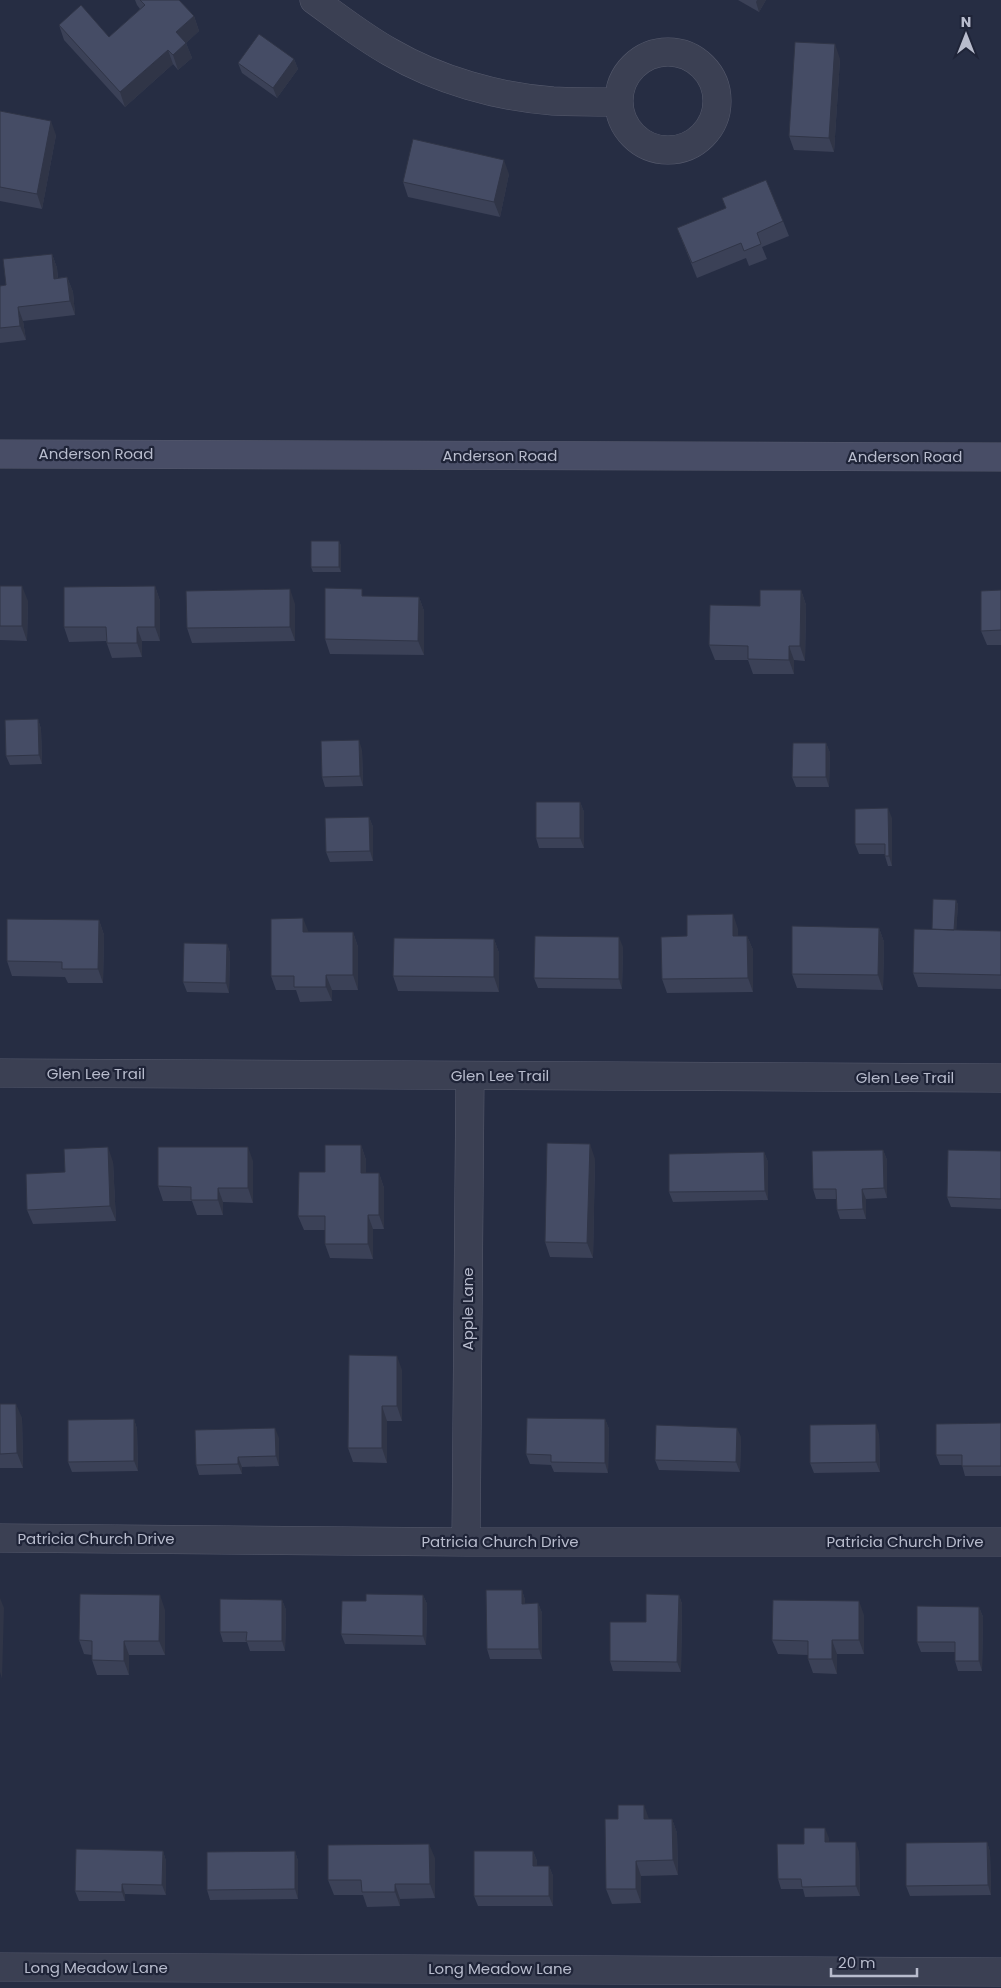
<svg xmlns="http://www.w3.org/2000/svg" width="1001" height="1988" viewBox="0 0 1001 1988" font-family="Poppins,sans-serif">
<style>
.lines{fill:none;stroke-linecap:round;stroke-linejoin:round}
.street-casing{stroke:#565a6d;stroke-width:29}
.secondary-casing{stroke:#565a6d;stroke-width:29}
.street{stroke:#3b4053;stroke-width:28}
.secondary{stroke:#484d66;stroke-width:28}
.wall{fill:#3b4157}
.shaded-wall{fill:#303547}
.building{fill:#454c65;stroke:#303547}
.labels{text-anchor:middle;stroke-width:4.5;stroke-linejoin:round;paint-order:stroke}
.street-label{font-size:15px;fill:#b8bccd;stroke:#1f2438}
</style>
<rect width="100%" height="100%" fill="#262d43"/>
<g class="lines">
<g class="street-casing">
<path id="street" d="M314 0C339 18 363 37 390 52 438 80 498 97 553 101 575 102 597 102 618 102
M619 101a49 49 0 1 1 98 0a49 49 0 1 1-98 0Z
M0 1073 1001 1078
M0 1538 466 1542H1001
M466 1542 470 1076
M0 1967 1001 1972"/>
</g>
<g class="secondary-casing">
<path id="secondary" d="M0 454 1001 457"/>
</g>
<use href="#street" class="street"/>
<use href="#secondary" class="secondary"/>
</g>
<path class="wall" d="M135 0H179L194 16 199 31 186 43 192 58 178 70 173 64 125 107 64 40 59 25 109 37 140 9 137 5Z
M738 0H766L759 12Z
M294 59 298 69 277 98 242 73 238 63Z
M840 59 834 152 794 150 789 136Z
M0 111 56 135 42 209 0 201Z
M509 174 500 217 408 197 403 182Z
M722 198 783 221 789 236 762 247 767 259 749 266 746 258 697 278 677 228 726 208Z
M52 254 57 268 58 278 67 277 73 292 75 315 23 321 26 340 0 343V286L6 285Z
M339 541 341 546V572H313L311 567Z
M0 586 28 601 27 641 0 640Z
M155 586 160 601V641H142V657L112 658 106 641 69 642 64 627Z
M801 590 806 605 805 661 794 660V674H753L748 660H715L709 645 760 606Z
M1001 590V645H987L981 631Z
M365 596 419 597 424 611V655L330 654 325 639Z
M295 604V641L192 643 187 628Z
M38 719 41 729 42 764 10 765 6 756Z
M826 743 830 753 829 787H796L792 777Z
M362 750 363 786 325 787 322 777Z
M580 802 584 812V848H539L536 838Z
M369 817 373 827V861L330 862 326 852Z
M892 818V866H888L885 856V854H859L855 844Z
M956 900 958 905 956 930 1001 931V989L918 987 913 973 932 929Z
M99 920 104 935 103 983H68L65 977 12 976 7 961Z
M879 928 884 942 883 990 797 988 792 974Z
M738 929V936H747L753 950V992L667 993 662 979 687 936Z
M308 932H353L358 947V990H332V1001L300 1002 296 990H276L271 976Z
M494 939 499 953V992L398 991 393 976Z
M227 944 230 953 229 993 187 992 183 982Z
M623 947 622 989 538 988 534 978Z
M361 1145 366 1160V1173H379L384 1188V1229H373V1259L330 1258 325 1244V1230H304L298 1216 325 1172Z
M883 1150 887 1160V1198L866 1199V1219H840L837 1210V1199H816L813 1189Z
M1001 1151V1209L951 1207 947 1197Z
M764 1152 768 1162V1200L673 1202 669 1192Z
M595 1159 593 1258 550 1257 545 1242Z
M253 1161V1203L223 1202V1215H197L192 1201H163L158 1186Z
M113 1162 116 1221 33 1224 27 1210 65 1172Z
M402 1370V1421H387V1463L353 1462 348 1448Z
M0 1404 22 1418 23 1468H0Z
M134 1419 137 1429 138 1471 72 1472 68 1462Z
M605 1419 609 1429 608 1473 554 1472 551 1465 530 1464 526 1454Z
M1001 1423V1476H965L962 1465H940L936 1455Z
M879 1434 880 1472 814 1473 810 1463Z
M741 1437 740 1472 659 1470 655 1460Z
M279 1438V1466L242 1467V1474L199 1475 196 1465Z
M522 1590 525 1600V1604L538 1603 542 1613V1659H490L487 1649Z
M423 1595 427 1604 426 1645 345 1644 341 1634 366 1601Z
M679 1595 682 1604 681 1672 613 1671 610 1661 646 1622Z
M282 1600 286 1610 285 1651H250L247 1642H223L220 1632Z
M979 1607 983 1617 982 1671H958L955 1661V1652H921L917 1642Z
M165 1610V1655H129V1675H97L92 1660V1655L84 1654 79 1640Z
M864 1615V1654H837V1674L813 1673 808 1659V1655L778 1654 772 1640Z
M649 1819H672L677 1833 678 1875 641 1876V1903L612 1904 606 1889Z
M829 1838V1842L859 1852 860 1896 805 1897 803 1889H781L778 1879Z
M987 1842 990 1852 991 1895 910 1896 906 1886Z
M163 1851 166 1861V1895L125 1894V1901H79L75 1891Z
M295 1851 298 1861V1899L210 1900 207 1890Z
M533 1851 537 1861V1866H549L553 1876V1906H478L474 1896Z
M435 1858V1898L400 1899V1906L367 1907 363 1895H334L328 1880Z"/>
<path class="shaded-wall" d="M757 0H766L759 12 756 2Z
M194 16 199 31 182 47 176 32Z
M186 43 192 58 178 70 173 55Z
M835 44 840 59 834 152 829 138Z
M168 50 173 64 125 107 120 92Z
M294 59 298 69 277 98 273 88Z
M51 121 56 135 42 209 37 194Z
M504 160 509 174 500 217 494 202Z
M52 254 57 268 59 293 54 279Z
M67 277 73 292 75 315 70 301Z
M18 307 23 321 26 340 20 326Z
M339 541 341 546V572L339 567Z
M22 586 28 601 27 641 22 626Z
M155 586 160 601V641L155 627Z
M290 589 295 604V641L290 627Z
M801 590 806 605 805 661 800 646Z
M419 597 424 611V655L418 641Z
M137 627 142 641V657L137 643Z
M789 646 794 660V674L789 660Z
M38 719 41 729 42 764 39 755Z
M359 740 362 750 363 786 360 776Z
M826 743 830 753 829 787 826 777Z
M580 802 584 812V848L580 838Z
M888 808 892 818V866L889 856Z
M369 817 373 827V861L370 851Z
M956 900 958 905 956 937 954 932Z
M733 914 738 929V951L733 936Z
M303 918 309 933 303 932Z
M99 920 104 935 103 983 98 969Z
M879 928 884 942 883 990 878 975Z
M353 932 358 947V990L353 975Z
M747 936 753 950V992L748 978Z
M619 937 623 947 622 989 619 979Z
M494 939 499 953V992L494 977Z
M227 944 230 953 229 993 226 983Z
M326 975 332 990V1001L326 987Z
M590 1144 595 1159 593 1258 587 1243Z
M361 1145 366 1160V1188L361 1173Z
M108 1147 113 1162 116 1221 110 1206Z
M248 1147 253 1161V1203L248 1188Z
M883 1150 887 1160V1198L884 1188Z
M764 1152 768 1162V1200L765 1191Z
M379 1173 384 1188V1229L379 1215Z
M218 1188 223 1202V1215L218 1200Z
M862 1189 866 1199V1219L863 1209Z
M368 1215 373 1229V1259L368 1244Z
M397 1356 402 1370V1421L397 1406Z
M16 1404 22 1418 23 1468 17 1453Z
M382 1406 387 1421V1463L382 1448Z
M134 1419 137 1429 138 1471 134 1461Z
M605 1419 609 1429 608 1473 605 1463Z
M876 1424 879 1434 880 1472 876 1462Z
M275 1428 279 1438V1466L276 1456Z
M737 1428 741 1437 740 1472 736 1462Z
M238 1457 242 1467V1474L238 1464Z
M522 1590 525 1600V1614L522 1604Z
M160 1595 165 1610V1655L159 1641Z
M423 1595 427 1604 426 1645 423 1636Z
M679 1595 682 1604 681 1672 677 1662Z
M0 1598 4 1608 2 1679 0 1672Z
M282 1600 286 1610 285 1651 282 1641Z
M859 1601 864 1615V1654L859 1640Z
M538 1603 542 1613V1659L539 1649Z
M979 1607 983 1617 982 1671 979 1661Z
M832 1640 837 1654V1674L832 1659Z
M124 1641 129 1655V1675L124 1661Z
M644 1805 649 1819H644Z
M672 1819 677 1833 678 1875 673 1860Z
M825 1828 829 1838V1852L825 1842Z
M856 1842 859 1852 860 1896 856 1886Z
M987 1842 990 1852 991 1895 988 1885Z
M429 1844 435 1858V1898L430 1884Z
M163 1851 166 1861V1895L162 1885Z
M295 1851 298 1861V1899L295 1889Z
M533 1851 537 1861V1876L533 1866Z
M636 1861 641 1876V1903L636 1889Z
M549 1866 553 1876V1906L549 1896Z
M122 1884 125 1894V1901L122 1892Z
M395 1884 400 1899V1906L395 1892Z"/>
<path class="building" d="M140 0H179L194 16 176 32 186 43 173 55 168 50 120 92 59 25 81 5 109 37 145 5Z
M259 34 294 59 273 88 238 63Z
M795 42 835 44 829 138 789 136Z
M0 111 51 121 37 194 0 187Z
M413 139 504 160 494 202 403 182Z
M766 180 783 221 757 233 761 244 744 251 741 243 692 263 677 228 726 208 722 198Z
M52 254 54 279 67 277 70 301 18 307 20 326 0 328V286L6 285 3 259Z
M311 541H339V567H311Z
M0 586H22V626H0Z
M155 586V627H137V643H107L106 627H64V587Z
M325 588 362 589V596L419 597 418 641 325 639Z
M290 589V627L187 628 186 591Z
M760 590H801L800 646H789V660L748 659V646L709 645 710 605 760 606Z
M1001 590V630L981 631V591Z
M38 719 39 755 6 756 5 720Z
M359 740 360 776 322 777 321 741Z
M793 743H826V777H792Z
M536 802H580V838H536Z
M888 808 889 856H885V844H855V809Z
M369 817 370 851 326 852 325 818Z
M933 899 956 900 954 930 932 929Z
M733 914V936H747L748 978 662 979 661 937 687 936V915Z
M303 918V932H353V975H326V987H294V976H271V919Z
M7 919 99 920 98 969H62V962L7 961Z
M792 926 879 928 878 975 792 974Z
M914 929 1001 931V975L913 973Z
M535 936 619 937V979L534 978Z
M394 938 494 939V977L393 976Z
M184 943 227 944 226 983 183 982Z
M547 1143 590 1144 587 1243 545 1242Z
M325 1145H361V1173H379V1215H368V1244H325V1216H298L299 1172H325Z
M108 1147 110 1206 27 1210 26 1174 65 1172 64 1149Z
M158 1147H248V1188H218V1200H191V1187L158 1186Z
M883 1150 884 1188 862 1189 863 1209 837 1210 836 1189H813L812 1151Z
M948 1150 1001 1151V1199L947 1197Z
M764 1152 765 1191 669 1192V1154Z
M349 1355 397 1356V1406H382V1448H348Z
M0 1404H16L17 1453 0 1454Z
M527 1418 605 1419V1463L551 1462V1455L526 1454Z
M134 1419V1461L68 1462V1420Z
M1001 1423V1466H962V1455H936V1424Z
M876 1424V1462L810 1463V1425Z
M656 1425 737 1428 736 1462 655 1460Z
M275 1428 276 1456 238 1457V1464L196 1465 195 1430Z
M486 1590H522V1604L538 1603 539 1649H487Z
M80 1594 160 1595 159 1641H124V1661L92 1660V1641L79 1640Z
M366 1594 423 1595V1636L341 1634 342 1601H366Z
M646 1594 679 1595 677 1662 610 1661V1622H646Z
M220 1599 282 1600V1641H246L247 1632H220Z
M773 1600 859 1601V1640H832V1659H808V1641L772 1640Z
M917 1606 979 1607V1661H955V1642H917Z
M618 1805H644V1819H672L673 1860 636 1861V1889H606L605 1819H618Z
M804 1828H825V1842H856V1886L802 1887 801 1879H778L777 1844H804Z
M987 1842 988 1885 906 1886V1843Z
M429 1844 430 1884H395V1892H362L361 1880H328V1845Z
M76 1849 163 1851 162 1885 122 1884V1892L75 1891Z
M295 1851V1889L207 1890V1852Z
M474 1851H533V1866H549V1896H474Z"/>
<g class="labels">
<g class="street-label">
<text x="96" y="459">Anderson Road</text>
<text x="500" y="461">Anderson Road</text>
<text x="905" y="462">Anderson Road</text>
<text x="96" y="1079">Glen Lee Trail</text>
<text x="500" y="1081">Glen Lee Trail</text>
<text x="905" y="1083">Glen Lee Trail</text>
<text transform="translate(468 1309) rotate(-90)" y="5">Apple Lane</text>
<text x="96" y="1544">Patricia Church Drive</text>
<text x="500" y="1547">Patricia Church Drive</text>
<text x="905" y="1547">Patricia Church Drive</text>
<text x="96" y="1973">Long Meadow Lane</text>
<text x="500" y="1974">Long Meadow Lane</text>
</g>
</g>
<g transform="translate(966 35)" stroke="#1f2438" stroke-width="4" paint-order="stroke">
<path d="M0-4L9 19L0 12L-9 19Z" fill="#b8bccd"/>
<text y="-8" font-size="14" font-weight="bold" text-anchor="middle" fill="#b8bccd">N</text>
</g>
<path d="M831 1968v8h86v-8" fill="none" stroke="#b8bccd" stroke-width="2.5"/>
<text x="838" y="1968" font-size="15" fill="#b8bccd" stroke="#1f2438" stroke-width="4" paint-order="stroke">20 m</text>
</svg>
